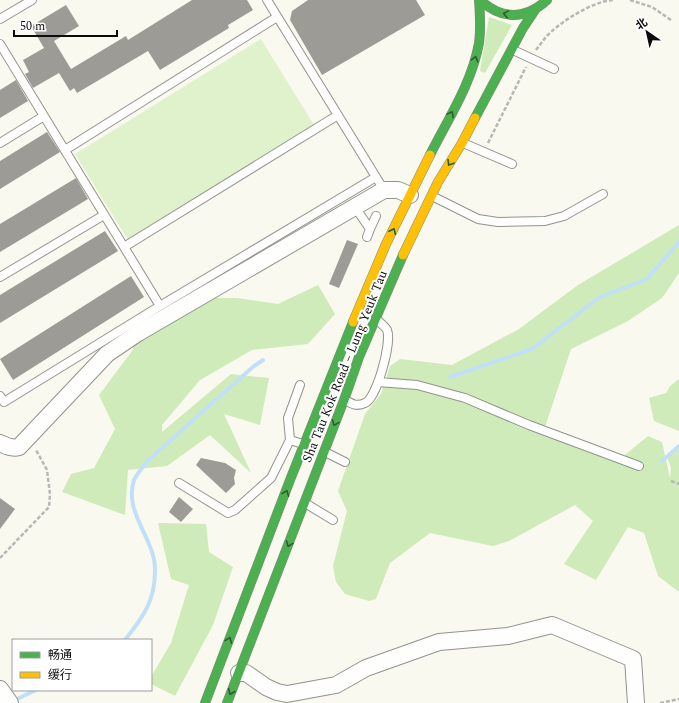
<svg xmlns="http://www.w3.org/2000/svg" width="679" height="703" viewBox="0 0 679 703" font-family="Spectral,'Noto Sans SC',serif">
<style>
.green{fill:#e0f2cc}
.forest{fill:#ceebb9}
.lines{fill:none;stroke-linecap:round;stroke-linejoin:round}
.stream{stroke:#c1e0f8;stroke-width:4}
.building{fill:#9c9b95}
.lane-casing{stroke:#93928e;stroke-width:10}
.street-casing{stroke:#93928e;stroke-width:18}
.fast-casing{stroke:#898984;stroke-width:10}
.slow-casing{stroke:#898984;stroke-width:10}
.path{stroke:#b7b7b5;stroke-width:2.5;stroke-dasharray:4 2;stroke-linecap:butt}
.lane{stroke:#fefefd;stroke-width:8}
.street{stroke:#fefefd;stroke-width:16}
.fast{stroke:#4caf50;stroke-width:9}
.slow{stroke:#ffc107;stroke-width:9}
.oneway{stroke:#2c5d2e}
.labels{text-anchor:middle;stroke-width:4;stroke-linejoin:round;paint-order:stroke}
.street-label{font-size:13px;fill:#0b0b0b;stroke:#fff}
</style>
<rect width="100%" height="100%" fill="#faf9ef"/>
<path class="green" d="M261 39 314 125 128 240 75 154Z"/>
<path class="forest" d="M489 17 512 25 485 73 480 71Z
M679 225V273L662 298 628 321 571 349 544 430 620 459 648 436 662 442 670 478 671 468 667 457 679 443V592L658 576 644 533 628 527 596 580 564 564 593 521 575 505 509 541 493 546 430 533 390 563 376 599 369 601 345 594 336 582 333 566 347 511 338 491 365 414 381 394 390 366 400 359 452 365 519 329 578 285Z
M318 285 335 314 308 344 252 350 200 380 162 425V432L231 374 269 378 260 425 224 414 251 473 210 435 167 466 128 470 125 515 62 492 71 474 94 468 115 429 99 395 132 351 139 334 214 298H237L278 304Z
M679 379V431L654 421 649 398 666 393 670 386Z
M158 523 206 524 209 552 233 567 213 625 175 696 151 684V677L171 643 189 585 171 579Z"/>
<g class="lines">
<path class="stream" d="M450 377 532 349 600 297 647 279 679 242
M662 461 679 446
M125 640C143 617 155 601 155 571 156 539 123 513 134 480 137 474 143 467 146 462L254 366 263 360
M13 701 36 690"/>
</g>
<path class="building" d="M192 0H247L253 10 228 25 229 28 160 70 148 51 77 93 74 88 70 91 59 73 33 88 25 74 29 72 23 60 44 48 31 26 66 5 79 26 54 41 71 69 126 36 128 40Z
M308 0H416L425 15 322 75 290 20 292 11Z
M16 80 28 101 0 118V90Z
M47 132 60 152 0 189V161Z
M76 178 88 199 0 252V224Z
M105 231 118 251 0 323V295Z
M347 240 358 244 339 288 329 284Z
M131 276 144 297 13 380 0 359Z
M201 458 225 463 236 470 234 478 235 484 226 493 196 465Z
M179 497 193 509 181 522 169 512Z
M0 498 15 509 0 529Z"/>
<g class="lines">
<g class="lane-casing">
<path id="lane" d="M267 0 384 190
M0 19 32 0
M0 44 124 247 338 115
M513 50 554 69
M0 143 44 116
M463 143 512 164
M65 150 277 17
M432 196 478 219 498 222 545 221 564 216 603 194
M355 207 370 229 376 216
M367 237 370 229
M124 247 160 306
M0 277 104 215
M378 382 417 385 465 398 529 425 639 466
M0 396 4 402 160 306 376 177
M345 400C352 404 357 407 365 403 377 398 392 342 387 330 385 326 379 322 376 319
M290 440 288 418 300 385
M325 452 345 462
M179 483 228 513 235 510 271 478 290 440 303 444
M305 503 333 520"/>
</g>
<g class="street-casing">
<path id="street" d="M0 443C6 446 12 449 19 447L107 354 138 333 384 190H398L410 195
M239 673H246L266 687 277 692 287 694 336 685 366 668 439 642 508 636 552 625 633 659 636 703
M0 689 10 703"/>
</g>
<g class="fast-casing">
<path id="fast" d="M480 0C502 20 525 20 547 0
M475 118 523 28 535 10
M430 155C448 119 472 83 479 43 481 29 480 14 479 0
M205 703 290 480 353 322
M227 703 344 400 359 357 403 255"/>
</g>
<g class="slow-casing">
<path id="slow" d="M403 255 438 182 462 143 475 118
M353 322 386 244 430 155"/>
</g>
<path class="path" d="M630 0 652 7 671 20
M536 50C539 46 542 42 545 38 558 23 593 1 613 0
M488 143 526 67
M671 481 679 484
M0 558 49 507 50 494 47 470 36 450
M660 703 679 699"/>
<use href="#lane" class="lane"/>
<use href="#street" class="street"/>
<use href="#fast" class="fast"/>
<use href="#slow" class="slow"/>
</g>
<defs><path id="oneway-chevron" d="M-2-3.5L2.5 0L-2 3.5" fill="none" stroke-width="1.6" stroke-linecap="round" stroke-linejoin="round"/></defs>
<g class="oneway">
<use href="#oneway-chevron" transform="translate(506 14) rotate(-170)"/>
<use href="#oneway-chevron" transform="translate(475 59) rotate(-75)"/>
<use href="#oneway-chevron" transform="translate(451 114) rotate(-62)"/>
<use href="#oneway-chevron" transform="translate(450 163) rotate(122)"/>
<use href="#oneway-chevron" transform="translate(393 231) rotate(-65)"/>
<use href="#oneway-chevron" transform="translate(335 423) rotate(111)"/>
<use href="#oneway-chevron" transform="translate(286 493) rotate(-69)"/>
<use href="#oneway-chevron" transform="translate(289 544) rotate(111)"/>
<use href="#oneway-chevron" transform="translate(229 640) rotate(-69)"/>
<use href="#oneway-chevron" transform="translate(231 692) rotate(113)"/>
</g>
<g class="labels">
<g class="street-label">
<text transform="translate(344 366) rotate(-68)" y="5">Sha Tau Kok Road – Lung Yeuk Tau</text>
</g>
</g>
<rect x="12" y="639" width="140" height="52" fill="#ffffff" stroke="#9d9d9d"/>
<rect x="20" y="652" width="20" height="6" fill="#4caf50" stroke="#9d9d9d"/>
<text x="48" y="659" font-size="12" fill="#0b0b0b">畅通</text>
<rect x="20" y="672" width="20" height="6" fill="#ffc107" stroke="#9d9d9d"/>
<text x="48" y="679" font-size="12" fill="#0b0b0b">缓行</text>
<g transform="translate(647 32) rotate(326)" stroke="#ffffff" stroke-width="3" paint-order="stroke">
<path d="M0-3L7 15L0 10L-7 15Z" fill="#0b0b0b"/>
<text y="-6" font-size="11" font-weight="bold" text-anchor="middle" fill="#0b0b0b">北</text>
</g>
<path d="M14 30v6h103v-6" fill="none" stroke="#0b0b0b" stroke-width="2"/>
<text x="20" y="30" font-size="12" fill="#0b0b0b" stroke="#ffffff" stroke-width="3" paint-order="stroke">50 m</text>
</svg>
